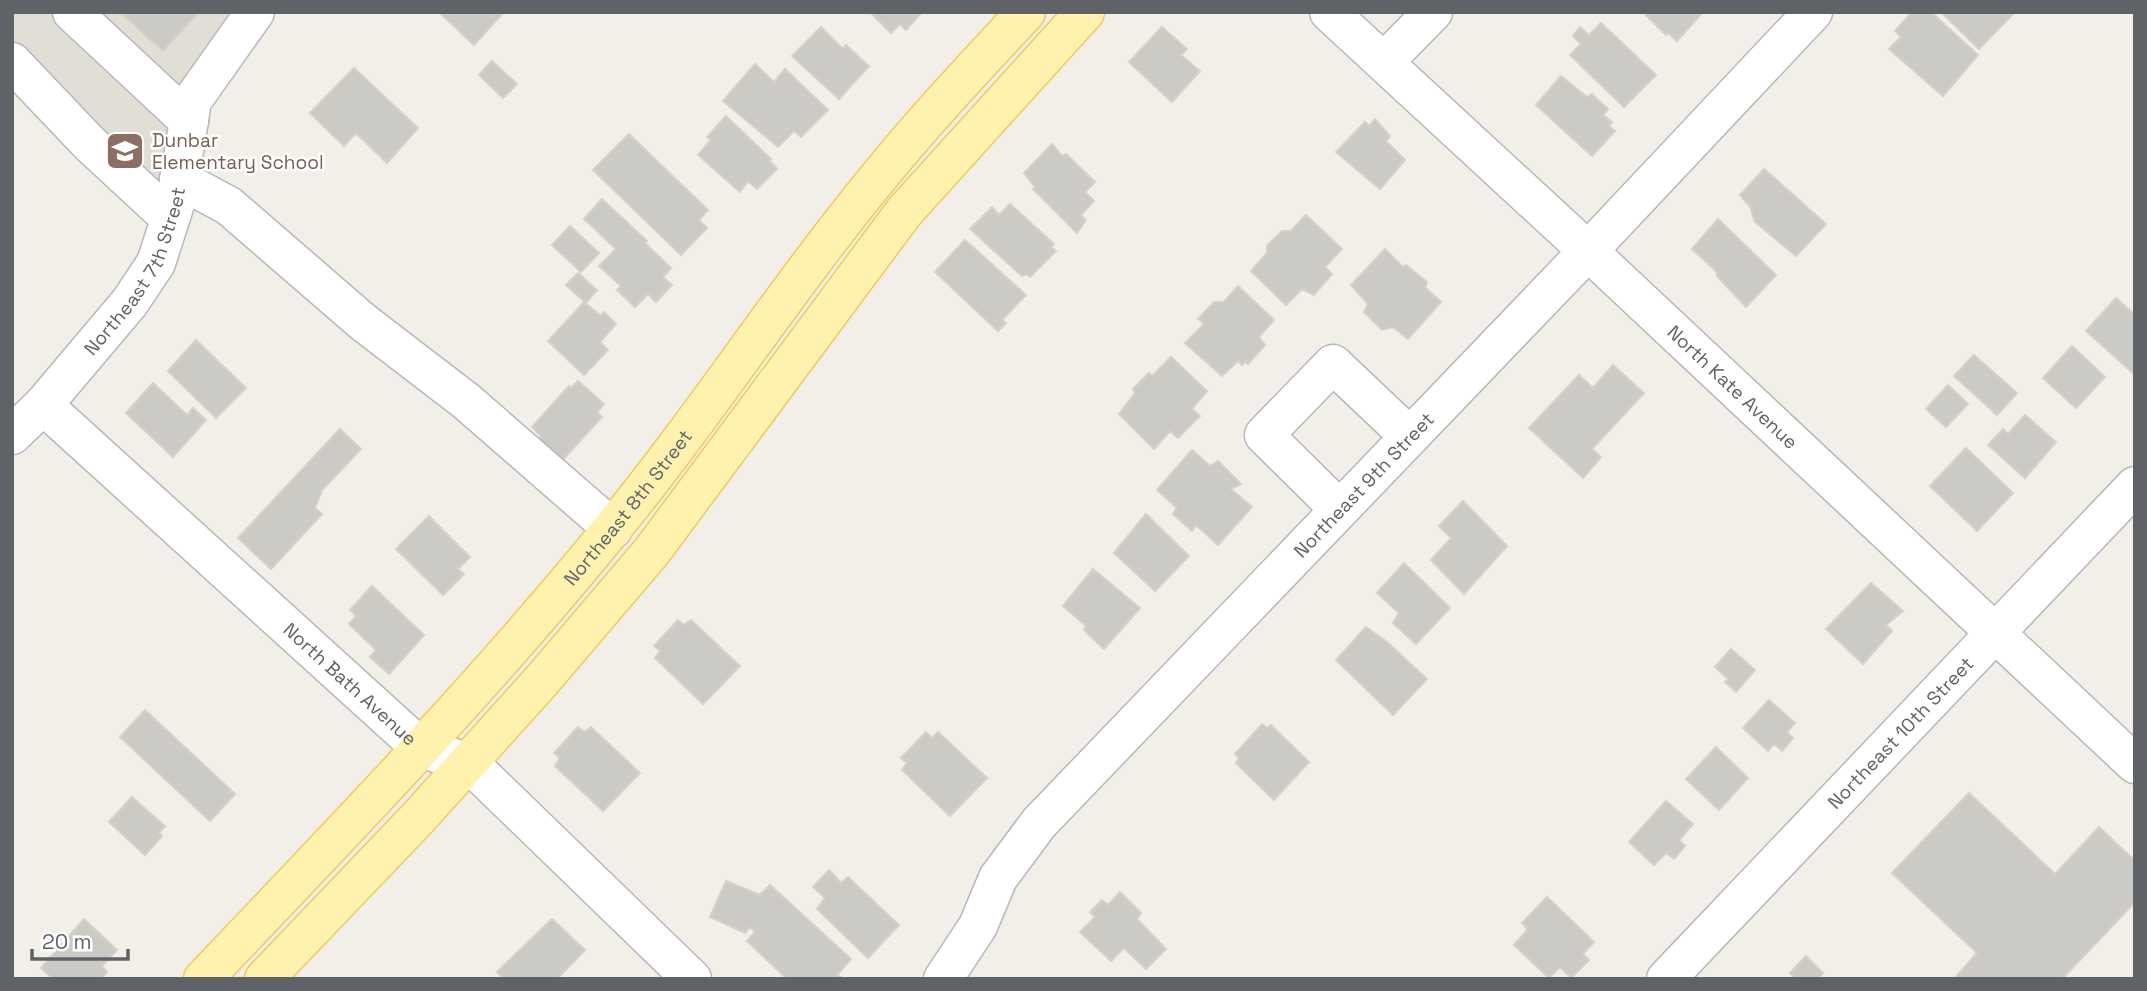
<svg xmlns="http://www.w3.org/2000/svg" width="2147" height="991" viewBox="0 0 2147 991" font-family="'Space Grotesk',sans-serif">
<style>
.education{fill:#e1ded6}
.building{fill:#cccac5;stroke:#d6d1c6;stroke-width:2}
.lines{fill:none;stroke-linecap:round;stroke-linejoin:round}
.minor-casing{stroke:#b5b8bc;stroke-width:41}
.major-casing{stroke:#f2c960;stroke-width:41}
.minor{stroke:#fff;stroke-width:38}
.major{stroke:#fff2af;stroke-width:38}
.labels{text-anchor:middle;stroke-width:5;stroke-linejoin:round;paint-order:stroke}
.education-label{font-size:19px;fill:#785e54;stroke:#fff;text-anchor:start}
.street-label{font-size:19px;fill:#5f6368;stroke:#fff}
</style>
<rect width="100%" height="100%" fill="#f1efe8"/>
<path class="education" d="M12 12H239L151 216 12 84Z"/>
<path class="building" d="M120 12H199L163 51Z
M443 12H504L474 45 441 14Z
M870 12H922L906 30 900 24 891 33Z
M1648 12H1703L1677 41 1668 33 1666 35 1646 15Z
M1912 12H1931L1978 55 1943 96 1889 49 1901 37 1895 31Z
M1941 12H2015L1979 49Z
M1601 23 1656 75 1624 107 1570 55 1581 44 1573 36 1580 27 1589 35Z
M821 27 843 49 846 45 869 66 839 99 792 56Z
M1162 27 1187 49 1181 55 1200 71 1172 102 1129 62Z
M492 61 517 84 503 98 479 75Z
M755 64 774 82 785 69 828 110 801 137 794 131 778 147 723 101Z
M354 68 418 128 387 163 356 133 344 146 310 113Z
M1561 76 1587 97 1592 94 1608 109 1603 115 1612 122 1609 126 1615 131 1592 156 1536 105Z
M726 116 771 159 769 160 777 169 757 189 748 181 740 192 698 155 711 140 707 137Z
M1375 119 1390 136 1386 141 1405 160 1380 189 1336 152 1365 122 1369 126Z
M629 134 708 210 699 220 707 228 681 255 593 170Z
M1052 144 1062 156 1066 154 1095 182 1085 192 1094 201 1081 215 1086 220 1077 233 1033 189 1035 187 1024 173Z
M1764 169 1826 224 1796 256 1754 221 1751 208 1740 195Z
M602 199 647 241 645 243 671 268 663 277 672 285 656 302 648 294 635 307 617 290 621 286 599 266 616 249 584 219Z
M1010 204 1054 244 1051 247 1056 251 1030 277 1026 274 1022 276 970 229 992 207 999 215Z
M1306 215 1342 249 1325 267 1332 274 1314 295 1302 289 1286 305 1251 271 1267 253V246L1282 231H1291Z
M1718 219 1776 275 1746 307 1717 276V272L1692 249Z
M570 226 599 253 581 272 552 245Z
M965 240 1026 295 1002 320 1006 323 998 331 935 272Z
M1385 249 1403 267 1406 265 1427 282 1425 287 1441 302 1408 339 1393 327 1382 330 1364 312 1368 304 1351 285Z
M578 273 597 290 586 303 566 285Z
M1238 286 1274 320 1259 337 1265 345 1248 364 1245 361 1242 365 1238 361 1222 376 1185 343 1204 324 1198 319 1214 302H1224Z
M2116 298 2135 315V375L2086 331Z
M584 302 601 316 604 312 616 324 600 342 608 350 584 375 548 341Z
M196 340 246 388 216 418 168 371Z
M2072 346 2105 377 2076 408 2043 378Z
M1974 355 2017 393 1997 415 1954 376Z
M1171 357 1207 391 1192 409 1200 416 1178 438 1170 431 1154 449 1119 414 1135 393 1133 389 1149 373 1152 376Z
M1613 365 1644 393 1592 449 1601 457 1583 478 1529 428 1579 375 1593 388Z
M578 381 604 404 597 412 602 417 556 467 532 445 541 436 532 427 569 386 571 388Z
M153 383 187 415 193 408 206 420 173 457 126 413Z
M1948 385 1968 404 1946 427 1926 409Z
M2025 415 2056 442 2025 478 1988 445 2003 429 2008 434Z
M340 429 361 449 322 490 315 508 322 514 271 569 238 538Z
M1966 448 2013 493 1977 531 1930 486Z
M1192 450 1210 466 1218 461 1241 484 1231 489 1252 507 1218 545 1196 525 1192 531 1173 514 1177 508 1157 490Z
M1463 501 1507 546 1464 594 1431 560 1451 538 1439 526Z
M1146 514 1189 556 1155 591 1114 553Z
M429 516 470 557 458 569 464 574 443 595 396 549Z
M1404 563 1450 608 1416 644 1393 623 1399 613 1377 593Z
M1093 569 1140 608 1104 649 1084 630 1086 626 1063 606Z
M1871 583 1903 611 1886 625 1892 631 1863 664 1826 629Z
M372 586 424 635 389 674 370 657 376 650 349 624 356 616 350 610Z
M678 620 684 625 691 620 740 666 703 704 655 658 660 651 654 646Z
M1366 627 1387 642 1427 679 1393 715 1336 660Z
M1731 649 1755 670 1736 692 1725 682 1728 679 1715 667Z
M1769 700 1795 723 1787 732 1793 738 1782 751 1774 744 1768 751 1743 728Z
M145 710 235 794 210 821 120 737Z
M1262 724 1267 728 1271 725 1309 762 1274 800 1236 763 1239 758 1235 754Z
M578 727 585 732 591 727 640 773 603 811 555 766 560 758 554 753Z
M926 732 932 738 938 732 987 778 950 816 902 770 907 763 901 758Z
M1716 747 1748 778 1719 810 1686 779Z
M1969 793 2055 874 2099 827 2135 861V902L2062 979H1954L1977 953 1892 873Z
M132 797 165 826 159 833 162 836 145 855 109 822Z
M1666 801 1693 824 1679 840 1685 846 1674 859 1666 853 1654 865 1629 842Z
M829 870 841 883 848 877 899 925 868 958 817 909 825 898 813 887Z
M726 881 760 895 770 885 851 959 837 975 844 979H787L747 941 755 932 750 927 745 933 710 917Z
M1120 892 1141 913 1137 919 1166 949 1146 969 1124 948 1111 961 1080 932 1095 917 1090 912 1102 900 1108 905Z
M1547 897 1594 942 1583 954 1589 960 1571 978 1560 967 1549 978 1514 945 1528 929 1522 923Z
M84 919 117 950 102 966 107 972 101 979H53L41 968Z
M552 919 585 950 557 979H504L497 972Z
M1806 956 1823 973 1818 979H1796L1790 973Z"/>
<g class="lines">
<g class="minor-casing">
<g id="minor">
<path d="M72 12 189 121"/>
<path id="s1" d="M1329 12 1588 251 2135 764"/>
<path d="M12 62 89 143 170 218"/>
<path d="M1384 62 1433 12"/>
<path d="M179 179 229 206 363 322 466 401 613 529"/>
<path id="s2" d="M43 405 422 749 468 762 692 979"/>
<path id="s3" d="M12 435 43 405 130 302 156 263 176 201 192 101 255 12"/>
<path d="M1339 509 1264 435 1333 364 1409 436"/>
<path id="s4" d="M943 979 978 926 998 878 1039 823 1588 251 1813 12"/>
<path id="s5" d="M1666 979 2135 486"/>
</g>
</g>
<g class="major-casing">
<g id="major">
<path id="s6" d="M203 979C343 832 483 687 611 530 704 417 784 292 877 179 924 121 975 67 1026 12"/>
<path d="M264 979 418 818 543 679 652 551 904 212 1085 12"/>
</g>
</g>
<use href="#minor" class="minor"/>
<use href="#major" class="major"/>
</g>
<defs>
<g id="school-square" transform="scale(2.0125)"><rect x="-9" y="-9" width="18" height="18" rx="4" fill="#8d6e63" stroke="#fff"/><path d="M0-5L7-2L0 1L-7-2ZM-4 1L0 2.5L4 1V4Q0 6-4 4Z" fill="#fff"/></g>
</defs>
<g fill-rule="evenodd">
<use href="#school-square" x="125" y="151"/>
</g>
<g class="labels">
<g class="education-label">
<text x="152" y="147">Dunbar<tspan x="152" dy="22">Elementary School</tspan></text>
</g>
<g class="street-label">
<text dy="7" stroke="none"><textPath href="#s3" startOffset="208">Northeast 7th Street</textPath></text>
<text dy="7" stroke="none"><textPath href="#s1" startOffset="551">North Kate Avenue</textPath></text>
<text dy="7" stroke="none"><textPath href="#s4" startOffset="653">Northeast 9th Street</textPath></text>
<text dy="7" stroke="none"><textPath href="#s6" startOffset="635">Northeast 8th Street</textPath></text>
<text dy="7" stroke="none"><textPath href="#s2" startOffset="415">North Bath Avenue</textPath></text>
<text dy="7" stroke="none"><textPath href="#s5" startOffset="340">Northeast 10th Street</textPath></text>
</g>
</g>
<rect width="2147" height="991" fill="none" stroke="#5f6368" stroke-width="28"/>
<path d="M32 949v10h96v-10" fill="none" stroke="#5f6368" stroke-width="3.5"/>
<text x="42" y="949" font-size="21" fill="#5f6368" stroke="#ffffff" stroke-width="5" paint-order="stroke">20 m</text>
</svg>
